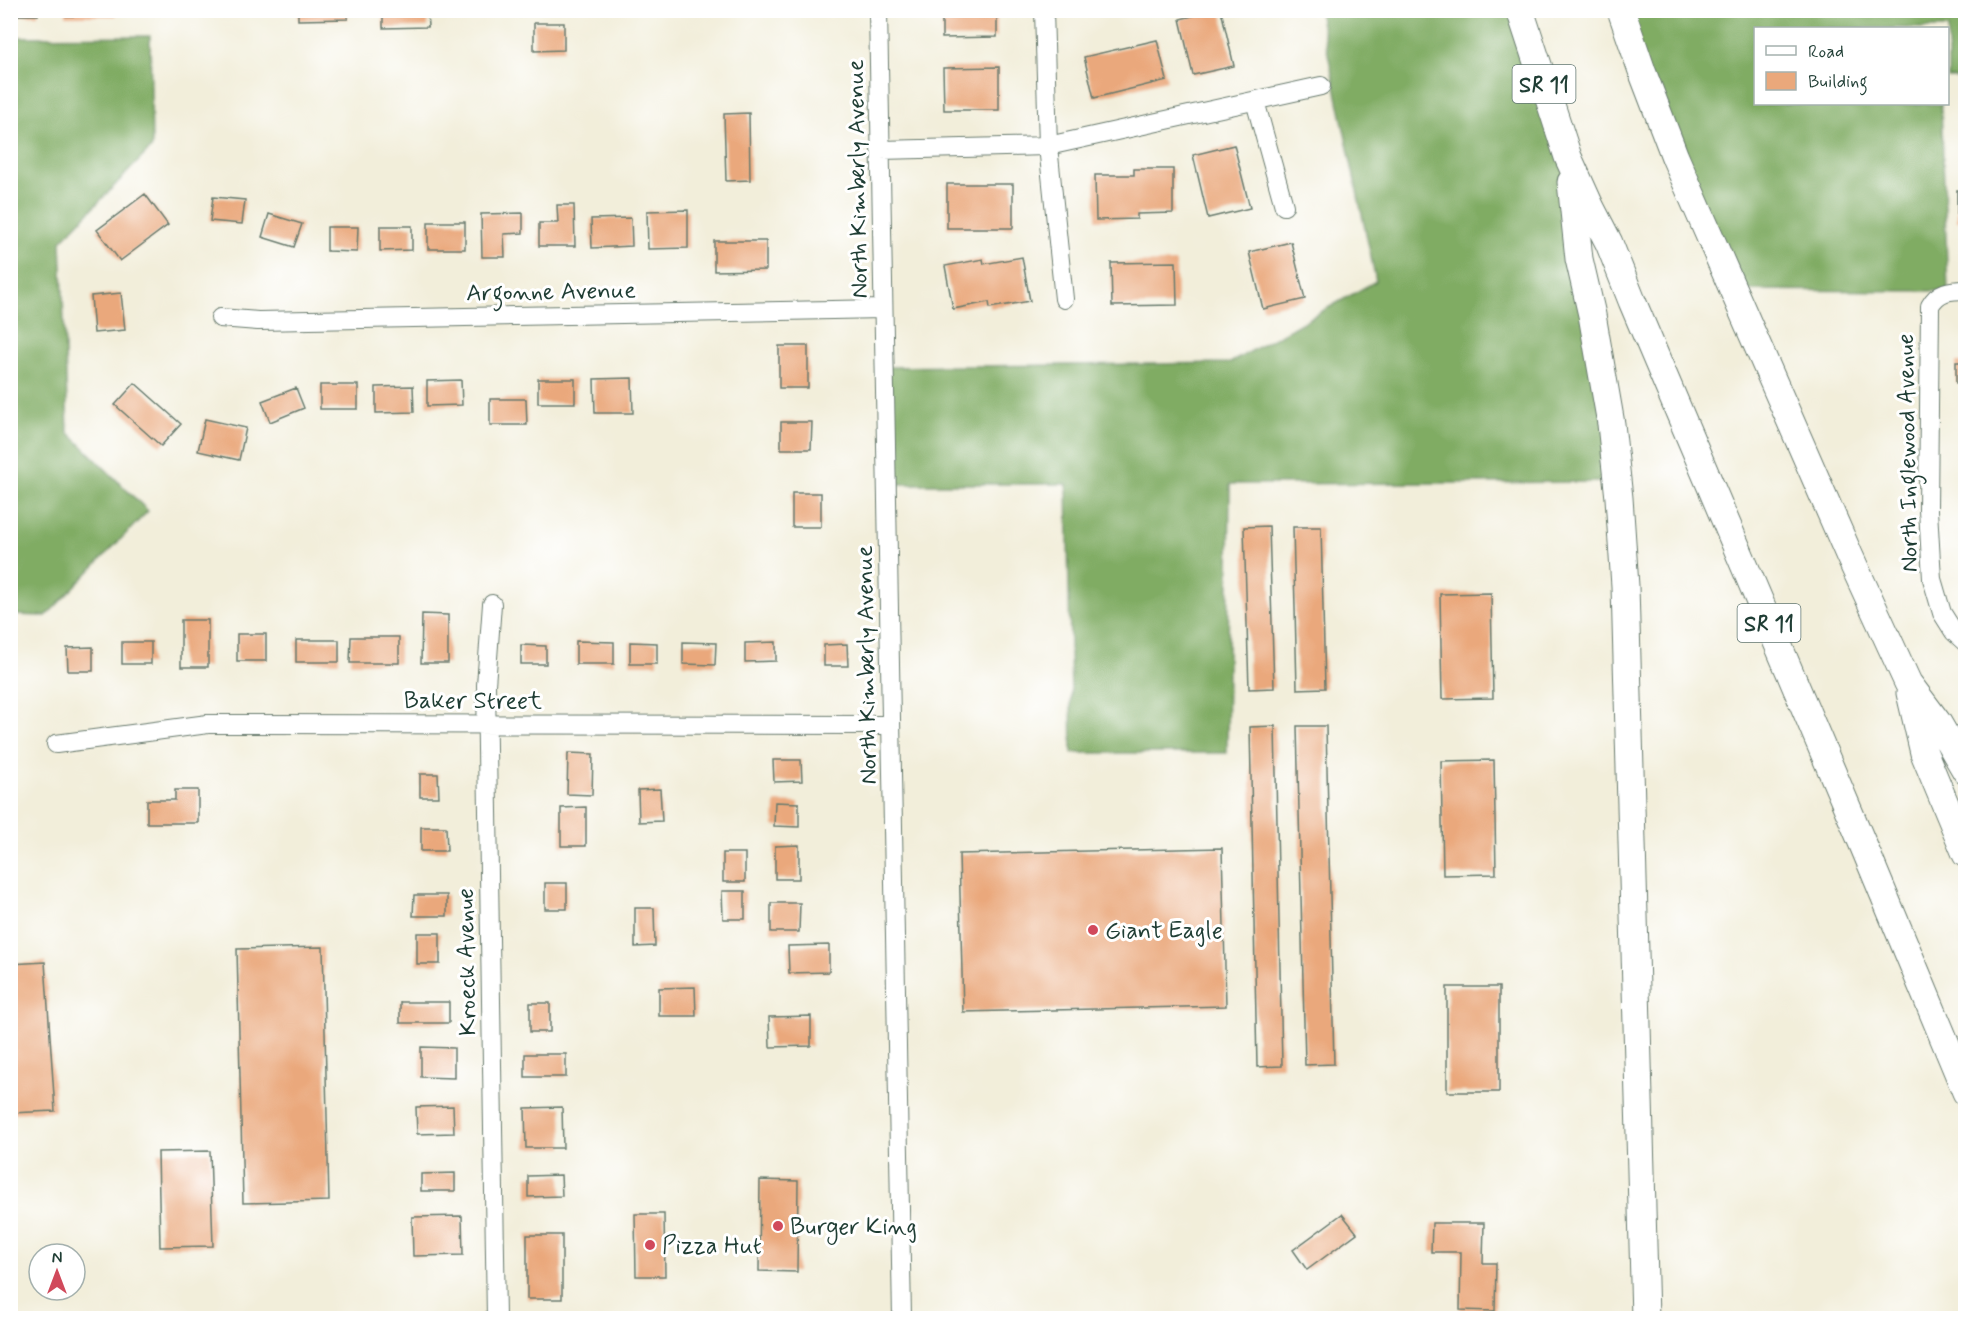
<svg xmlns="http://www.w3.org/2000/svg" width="1976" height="1329" viewBox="0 0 1976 1329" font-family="Mynerve,sans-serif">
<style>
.forest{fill:#80ac64;stroke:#50744c;stroke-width:1.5}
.building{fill:#eaa87b}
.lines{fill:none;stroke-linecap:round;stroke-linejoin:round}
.minor-casing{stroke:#697b6e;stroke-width:20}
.highway-casing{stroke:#697b6e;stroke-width:29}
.minor{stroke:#fff;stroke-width:18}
.highway{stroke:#fff;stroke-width:27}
.poi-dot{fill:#d1495b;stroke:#fff;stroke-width:2}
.labels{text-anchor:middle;stroke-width:6;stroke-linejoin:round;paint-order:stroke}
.shield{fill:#fff;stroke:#627771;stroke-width:1.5}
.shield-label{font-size:22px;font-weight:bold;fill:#1f3d34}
.street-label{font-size:24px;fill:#1f3d34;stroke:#fff}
.poi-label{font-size:24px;fill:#1f3d34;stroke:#fff;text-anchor:start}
</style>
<rect width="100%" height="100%" fill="#fff"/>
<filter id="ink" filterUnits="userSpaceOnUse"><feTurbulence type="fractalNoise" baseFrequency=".0167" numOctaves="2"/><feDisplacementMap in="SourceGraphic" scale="12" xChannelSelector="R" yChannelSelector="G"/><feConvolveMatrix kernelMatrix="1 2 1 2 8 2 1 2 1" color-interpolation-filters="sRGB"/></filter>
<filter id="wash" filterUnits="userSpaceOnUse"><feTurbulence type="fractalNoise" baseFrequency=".008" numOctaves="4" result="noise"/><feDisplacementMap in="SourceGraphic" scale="24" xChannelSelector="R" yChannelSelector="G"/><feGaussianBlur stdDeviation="1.35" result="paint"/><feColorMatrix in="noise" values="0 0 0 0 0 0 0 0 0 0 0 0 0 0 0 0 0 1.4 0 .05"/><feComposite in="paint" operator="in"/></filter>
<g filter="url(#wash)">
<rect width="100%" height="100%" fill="#f2eeda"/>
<path class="forest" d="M1319 11H1520L1568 157 1618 482 1230 484 1227 753H1072L1067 484H887L884 367 1230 363 1376 281Z
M1621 11H1965V78H1948V28H1756V104H1941L1948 291 1733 290Z
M150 36 152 147 61 241 68 432 148 511 46 616 11 615V37Z"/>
<g id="blocks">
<path class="building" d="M10 10H38V15H10Z
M66 10H116V16H66Z
M298 10H348V19L298 20Z
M383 10H427L428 27 383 28Z
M942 10H997V37L942 38Z
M1087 10H1129V15H1087Z
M1217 10H1221L1234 66 1193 75 1180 19Z
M534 23H564V50L534 51Z
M1157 40 1167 80 1094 98 1084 57Z
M999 67V110H944L943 68Z
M749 113 750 180 726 181 724 114Z
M1234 145 1250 208 1208 218 1193 155Z
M1134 169H1173V213L1137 214V219L1096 220 1095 175H1134Z
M947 184H1013V228H947Z
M1957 190H1966V221H1957Z
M145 194 168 225 120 261 97 230Z
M213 197 245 200 242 224 210 221Z
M557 205H574L575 246H539V223H558Z
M688 210V248L648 249 647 211Z
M523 213V233L504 234 505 257H482L481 214Z
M269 214 302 224 294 247 262 237Z
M631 218 632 246 592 248 591 219Z
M428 222H465V249H428Z
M380 226H412V250L380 251Z
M327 227H358L357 252 327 251Z
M714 241H766V270L714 271Z
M1291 242 1305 299 1263 309 1249 252Z
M1022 257 1030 301 990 308 989 302 953 309 945 266 983 259 984 264Z
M1176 262 1177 305 1112 306 1111 263Z
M121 293 125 330 94 333 91 296Z
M779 346H808V388H779Z
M1956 362H1966V383H1956Z
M632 378 633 413H595L594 379Z
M538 379H575V403H538Z
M461 380 462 405 427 406V381Z
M135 383 181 424 161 446 115 405Z
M320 385H358V409H320Z
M413 386 414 412 376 413V387Z
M296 388 304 408 270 422 262 401Z
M490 399H526L527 425H490Z
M205 419 246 428 239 460 198 451Z
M781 422H812L811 449H781Z
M792 493H821V527H792Z
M1269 526 1274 688 1249 689 1244 527Z
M1293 527H1321L1325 688 1297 689Z
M1491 593 1493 698 1442 699 1440 594Z
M422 614 448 615V663H421Z
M181 620H208V667H181Z
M237 634H266V661H237Z
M351 637H399V663H350Z
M296 640H339V662H296Z
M576 641 614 642V664H576Z
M122 642H151V664H122Z
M630 642 657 643V664H630Z
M683 642 716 643 715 665 683 664Z
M776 642V661L745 662V643Z
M847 644 848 666H824V645Z
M521 645 546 646V664H521Z
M93 647V671H68L67 648Z
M1275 726 1282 1066 1257 1067 1250 727Z
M1297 726H1326L1334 1064 1305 1065Z
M568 753 593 754 592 795 567 794Z
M773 760H801L802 781 774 782Z
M1494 760 1496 874 1443 875 1441 761Z
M420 774H438L439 797H420Z
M660 789 662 821 639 822 638 790Z
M175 790H198V823H147V800H175Z
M775 802 799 803V827L774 826Z
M586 807V846H561V808Z
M421 827H446L447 851H421Z
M799 845V879H775V846Z
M1222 848 1226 1006 963 1012 959 854Z
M723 853H745V882H723Z
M545 883H567V909H545Z
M722 891H745V919H723Z
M414 895H447V916H413Z
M771 903H800L799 932H771Z
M635 908H654L655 946 635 947Z
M417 933H440V964H417Z
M829 945V972L789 973 788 946Z
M323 947 329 1201 243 1203 237 949Z
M45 962 55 1111 10 1113V964Z
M695 987 696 1016H659V988Z
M1447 987H1499V1092H1447Z
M400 1002H449V1023H400Z
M530 1003H550V1032H530Z
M811 1016V1046L770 1047 769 1017Z
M421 1047 454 1048V1078L421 1077Z
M525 1054H566V1077H525Z
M453 1106 454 1133 417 1134 416 1107Z
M562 1107 563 1148H526L525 1108Z
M210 1151 213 1246 160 1247 158 1152Z
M455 1173V1191H421V1174Z
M561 1175 562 1196 528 1197V1176Z
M760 1180 798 1181 797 1272 759 1271Z
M635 1214H664L665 1276H636Z
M1342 1214 1357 1233 1307 1270 1293 1250Z
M462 1216 463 1255 413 1256 412 1217Z
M1432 1223H1484L1483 1263H1496L1495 1311 1460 1310 1461 1252H1431Z
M527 1235H562V1299H527Z"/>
</g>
</g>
<g filter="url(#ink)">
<use href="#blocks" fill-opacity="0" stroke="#697b6e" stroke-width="1.5"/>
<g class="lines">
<g class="minor-casing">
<path id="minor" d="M878 10 902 1318
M1044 10 1048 146 1064 299
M1255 101 1284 206
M880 150 1048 146 1321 86
M1966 290C1950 290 1938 291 1930 306L1928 510 1932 579 1942 613 1954 632 1966 643
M220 318 258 321 883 309
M492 604 486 685 496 1318
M56 744 208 724 890 725"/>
</g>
<g class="highway-casing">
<path id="highway" d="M1520 10 1568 157 1591 208 1609 243 1632 301 1864 847 1966 1092
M1621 10 1642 71 1675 157 1850 557 1908 683 1938 723 1966 771
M1571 182 1579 259 1592 315 1611 424 1619 498 1625 586 1645 1318
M1910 693 1924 753 1966 854"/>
</g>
<use href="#minor" class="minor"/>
<use href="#highway" class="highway"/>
</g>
</g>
<g class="poi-dot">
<circle cx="1093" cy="930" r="6"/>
<circle cx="778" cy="1226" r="6"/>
<circle cx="650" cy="1245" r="6"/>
</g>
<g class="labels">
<g class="shield">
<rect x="1512.5" y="65" width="63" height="38" rx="4.5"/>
<rect x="1737.5" y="604" width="63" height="38" rx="4.5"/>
</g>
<g class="shield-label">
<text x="1544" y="92">SR 11</text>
<text x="1769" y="631">SR 11</text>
</g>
<g class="street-label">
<text transform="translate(857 179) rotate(-91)" y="8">North Kimberly Avenue</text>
<text transform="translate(551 291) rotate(-1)" y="8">Argonne Avenue</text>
<text transform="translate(1907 453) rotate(-91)" y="8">North Inglewood Avenue</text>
<text transform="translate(866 665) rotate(-91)" y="8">North Kimberly Avenue</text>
<text x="473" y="708">Baker Street</text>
<text transform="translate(466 962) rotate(-91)" y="8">Kroeck Avenue</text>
</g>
<g class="poi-label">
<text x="1105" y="938">Giant Eagle</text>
<text x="790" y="1234">Burger King</text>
<text x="662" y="1253">Pizza Hut</text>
</g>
</g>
<rect width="1976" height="1329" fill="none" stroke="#fff" stroke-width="36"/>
<rect x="1754" y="27" width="195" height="78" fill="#ffffff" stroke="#a5b1ae" stroke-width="1.5"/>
<rect x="1766" y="46" width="30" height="9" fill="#ffffff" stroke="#a5b1ae" stroke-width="1.5"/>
<text x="1808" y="57" font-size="18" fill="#1f3d34">Road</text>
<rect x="1766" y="72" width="30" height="18" fill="#eaa87b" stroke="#a5b1ae" stroke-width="1.5"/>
<text x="1808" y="87" font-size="18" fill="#1f3d34">Building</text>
<g transform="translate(57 1272)"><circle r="28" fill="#ffffff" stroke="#a5b1ae" stroke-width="1.5"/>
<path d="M0-4.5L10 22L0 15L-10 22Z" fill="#d1495b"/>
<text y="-9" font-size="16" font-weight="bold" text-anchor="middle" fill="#1f3d34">N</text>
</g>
</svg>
